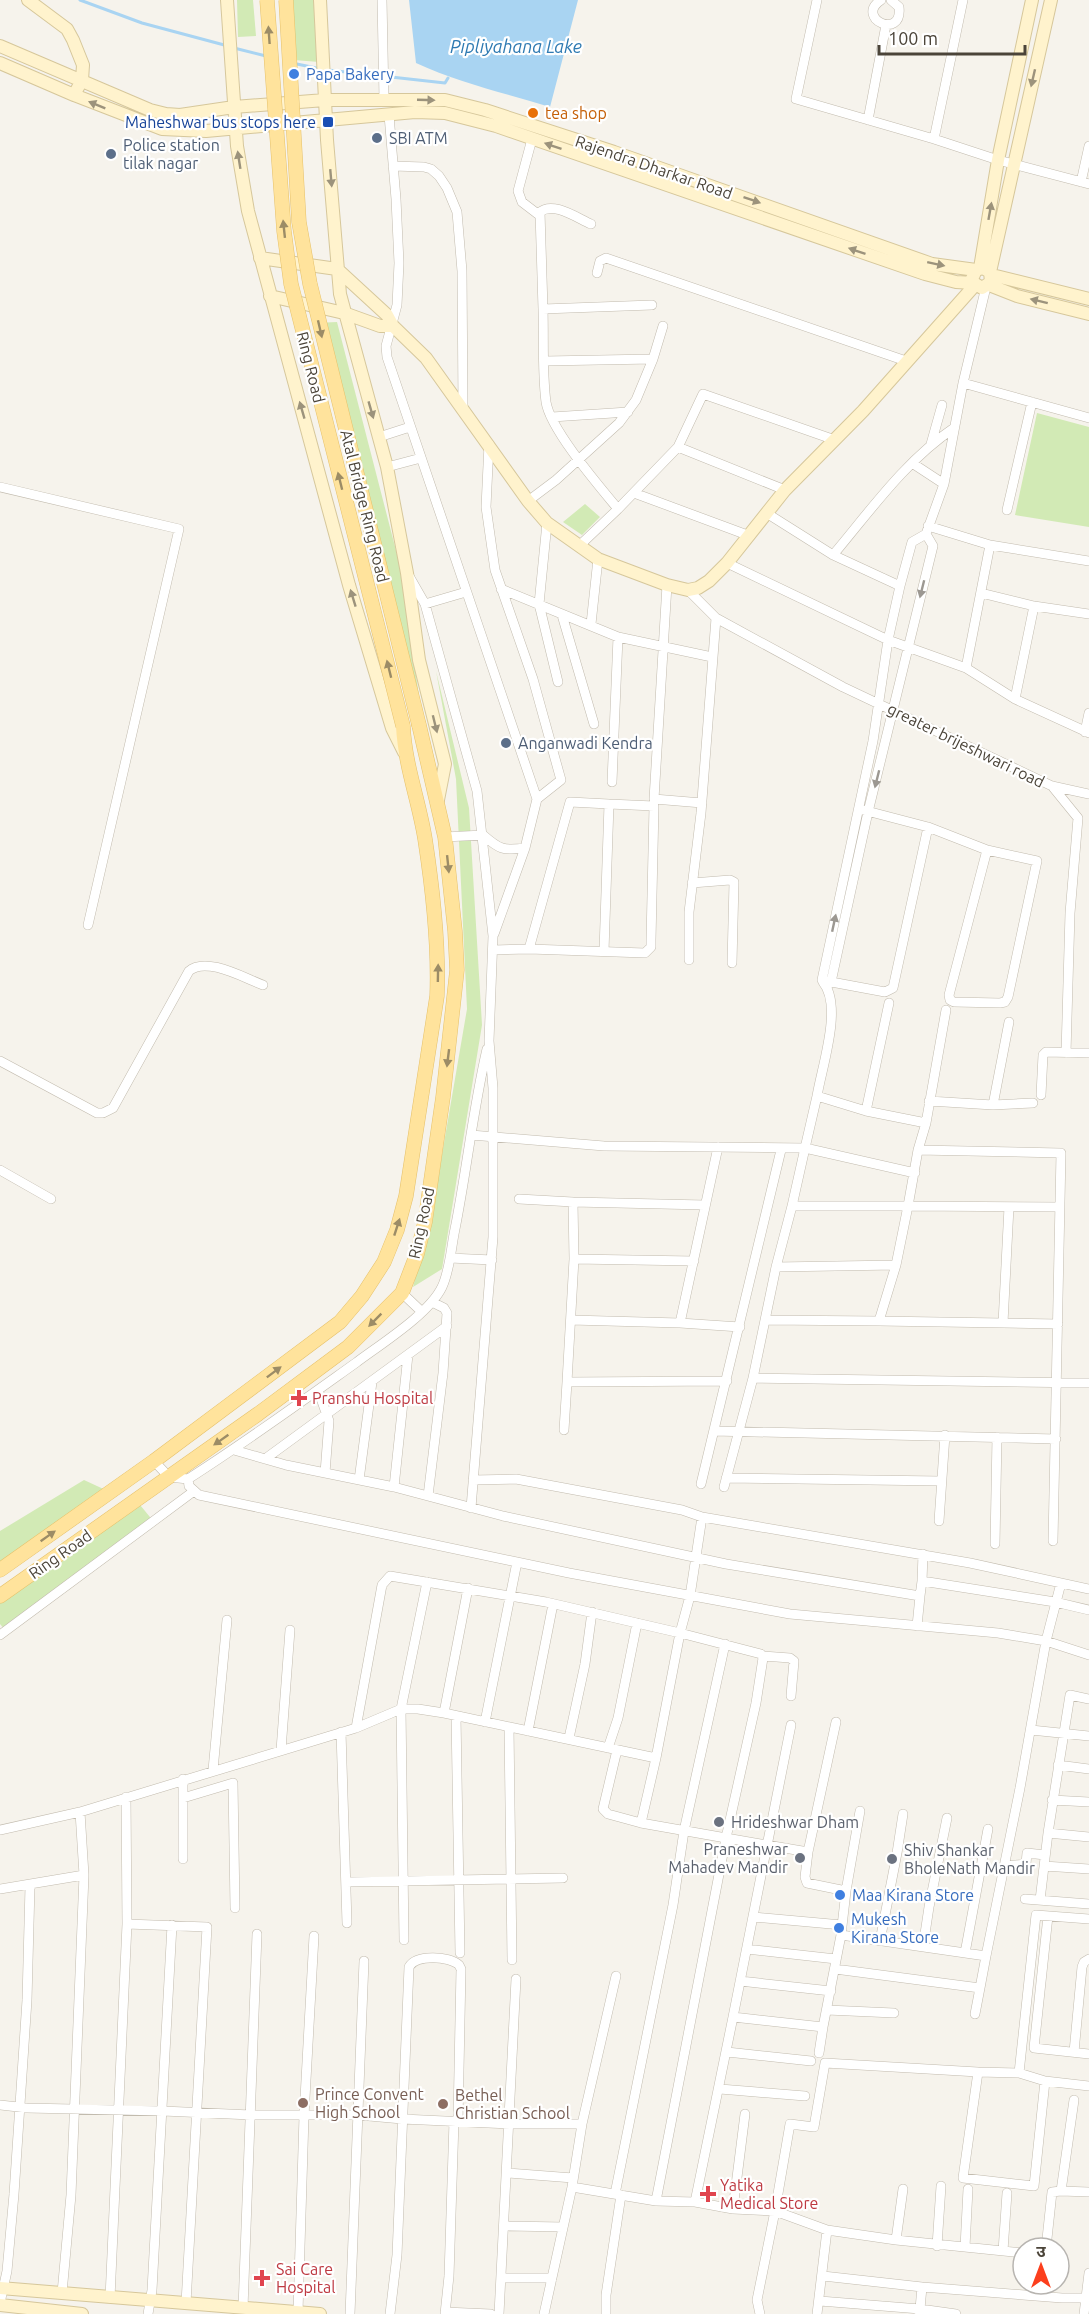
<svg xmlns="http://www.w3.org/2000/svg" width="1089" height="2314" viewBox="0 0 1089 2314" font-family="Ubuntu,'Noto Sans Devanagari',sans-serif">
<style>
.green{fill:#d2eab5}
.water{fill:#a9d4f2}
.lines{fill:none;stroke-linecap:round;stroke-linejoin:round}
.stream{stroke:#a9d4f2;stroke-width:3}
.street-casing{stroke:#c2bbae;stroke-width:10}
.secondary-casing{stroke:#d6c79b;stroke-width:14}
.primary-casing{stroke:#e6c16a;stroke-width:15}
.street{stroke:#fff;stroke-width:9}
.secondary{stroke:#fff3cd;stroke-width:12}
.primary{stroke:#ffe39c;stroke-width:14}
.primary-bridge-casing{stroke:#e6c16a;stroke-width:15;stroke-linecap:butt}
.primary-bridge{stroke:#ffe39c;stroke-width:14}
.oneway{fill:#9c8c66}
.oneway2{fill:#9c937c}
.oneway3{fill:#9c9892}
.shop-dot{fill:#3f7fe0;stroke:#fff;stroke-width:2}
.food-dot{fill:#e8710a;stroke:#fff;stroke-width:2}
.transit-dot{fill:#1a4fb4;stroke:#fff;stroke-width:2}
.service-dot{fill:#5c6f8a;stroke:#fff;stroke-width:2}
.health-dot{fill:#e0444e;stroke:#fff;stroke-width:2}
.worship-dot{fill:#6b7280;stroke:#fff;stroke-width:2}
.education-dot{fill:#8d6e63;stroke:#fff;stroke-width:2}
.labels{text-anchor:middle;stroke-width:4.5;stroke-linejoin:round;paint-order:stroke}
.shop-label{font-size:16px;fill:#366cbe;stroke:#fff;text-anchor:start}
.food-label{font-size:16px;fill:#c56008;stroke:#fff;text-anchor:start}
.transit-label{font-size:16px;fill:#164399;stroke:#fff;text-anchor:end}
.service-label{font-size:16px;fill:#4e5e75;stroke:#fff;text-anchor:start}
.street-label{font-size:16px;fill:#4b4439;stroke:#fff}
.health-label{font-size:16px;fill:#be3a42;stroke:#fff;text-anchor:start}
.worship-label{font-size:16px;fill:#5b616d;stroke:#fff;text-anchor:start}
.education-label{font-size:16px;fill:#785e54;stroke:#fff;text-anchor:start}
.water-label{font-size:18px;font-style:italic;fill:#2e7ab2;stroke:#fff}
</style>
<rect width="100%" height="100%" fill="#f6f3ec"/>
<path class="green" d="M237 0H253L256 36 238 37Z
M288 0H317L319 62 294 60Z
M337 322 400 566 419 696 373 519 316 323Z
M1037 413 1089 427V527L1015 515Z
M585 504 600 517 582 535 563 522Z
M436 671 469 808 482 1025 442 1269 413 1287 433 1207 467 1009 456 779Z
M84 1480 110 1492 0 1570V1531Z
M136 1500 154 1522 6 1631 0 1624V1596Z"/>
<path class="water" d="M409 0H578L550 107C505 93 459 83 416 63Z"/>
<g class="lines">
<path class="stream" d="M80 0 142 23 228 46
M234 48 266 56
M292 63 321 69
M328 70 445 83 448 78"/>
<g class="street-casing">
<path id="street" d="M382 0 384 99
M817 0 796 99 934 139
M881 0C854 18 903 41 899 7L891 0
M963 0 934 139 998 160 1089 184
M389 115 396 199 399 263 397 305 386 346 387 357 537 799 525 848 494 934
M868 120 886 25
M532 139 518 191 522 202 539 215
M393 166 424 167 431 169 439 176 447 188 457 212 462 271 463 407
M1081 182 1089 146
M597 273 600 261 606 258 906 361
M543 309 540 212C553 201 577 218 591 224
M653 359 663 326
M963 383 1089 418
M552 417 628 412
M379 437 410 427
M489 444 486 507 495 570 533 679 561 780 537 799
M931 444 942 405
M678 447 785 490
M912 463 944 484
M387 467 421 458
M0 487 179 529 88 925
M634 493 750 536
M528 501 556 480 619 423 636 400 653 359 545 361
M618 509 678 447 703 394 835 440
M1007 510 1032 402
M768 514 833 555 900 586
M547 523 539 604 558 682
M928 526 990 545 1089 561
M579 546 618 509C599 486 550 429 546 402 542 372 544 339 543 309L652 305
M833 555C870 511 906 460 954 428
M727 563 888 640 966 668 1015 699 1089 733
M409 576 425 604 477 791 493 936 489 1041 493 1088V1237L471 1508
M667 585 654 799 702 803
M501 589 618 637 712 657
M688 590 716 618 843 687 1052 786 1089 794
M981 593 1034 606 1089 614
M425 604 466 592
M562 615 594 724
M591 624 598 559
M966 668 990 545
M1015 699 1034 606
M1085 732 1089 713
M612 782 618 637
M1052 786 1078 818 1070 913 1066 1053
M863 810 928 827
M445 837 483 835C499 849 503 851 525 848
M987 850 1037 861 1008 997 1005 1002 1000 1003 954 1002 950 1000 949 995Z
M692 883 730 880 734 882 732 963
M529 949 570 802 609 804
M494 950 529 949 645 953 651 947V940L654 806 609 804 604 951
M689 960V912L701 813 716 618
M822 980 873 741 888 640 900 586 912 542 926 534 944 484 963 383 986 287
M826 981 885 992 893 988 928 827 987 850
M827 986 831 982 868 812 933 546 926 534
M946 1010 926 1123 918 1150 1061 1153 1053 1541
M0 1061 97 1113H103L113 1108 189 971C206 956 244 978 263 985
M1041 1095 1043 1055 1046 1052 1089 1053
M817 1096C822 1066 843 1006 823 982
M929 1101 993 1105 1033 1103
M993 1105 1009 1022
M866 1111 889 1003
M471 1135 604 1146 805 1148 792 1206
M718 1147 680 1323 740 1327
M918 1150 908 1206 1060 1207
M0 1170 51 1199
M915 1173 805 1148 817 1096 866 1111 926 1123
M519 1199 573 1202
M1009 1207 1003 1323 1058 1324
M450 1258 492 1260
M574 1259 573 1202 705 1205
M694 1261 574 1259 567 1382 727 1381
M896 1265 776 1267 792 1206H908L896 1265 879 1321 1003 1323
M776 1267 753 1378 1089 1383
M402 1293 421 1311
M571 1320 680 1323
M766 1320 879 1321
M318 1390 329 1421 325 1473
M564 1430 567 1382
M714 1431 1056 1439
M234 1450 286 1465 394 1487 503 1516 726 1564 920 1596 922 1581 1055 1602 1089 1610
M265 1459 447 1326
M154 1461 169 1477 188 1479 189 1486 199 1495 569 1573 790 1614 998 1633 1046 1641 1089 1655
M726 1478 941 1481
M188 1479C246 1442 301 1402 357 1362 381 1344 429 1314 442 1287 450 1270 451 1248 455 1229 467 1169 473 1109 487 1049
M359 1480 372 1382
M473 1480 516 1479 682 1510 702 1517
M701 1484 781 1150
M394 1487 408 1355
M724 1487 753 1378
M428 1496 443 1373 447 1313 444 1308 432 1302
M939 1521 945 1435
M995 1544 997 1437
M922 1581 923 1554
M1061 1583 1046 1641 1020 1788 986 1956 841 1935 846 1891 807 1883 805 1877 808 1852 726 1838 756 1703 763 1658 761 1654 680 1633 690 1596 702 1517 970 1563 1089 1589
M917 1626 920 1596
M0 1635 194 1491
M763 1656 790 1658 794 1661 791 1696
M1089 1699 1070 1695 1048 1833 1089 1837
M444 1713 468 1588
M456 1716 460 1953
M485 1722 517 1562
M791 1725 733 2017 823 2027 841 1935
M509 1727 512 1960
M356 1728 401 1709 427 1582
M1031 1730 1089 1736
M528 1731 553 1604
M341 1732 347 1923
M569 1738 585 1664 592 1612
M608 1748 618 1718 637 1623
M281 1750 290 1630
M617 1750 603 1809 608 1814 641 1823
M1058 1765 1089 1769
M213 1770 227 1620
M183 1779V1859
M183 1798 233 1783 235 1908
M1052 1800 1089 1802
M80 1812 84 1875
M0 1830 80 1812 356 1728 382 1585 390 1576 546 1602 680 1633 656 1758 444 1713 418 1709H401L404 1940
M808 1852 836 1722
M1004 1866 1026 1864 1027 1853 1045 1855
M1044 1866 1089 1869
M346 1882 563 1878
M0 1889 84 1875 71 2195 62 2293
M846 1891 860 1811
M1025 1899 1089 1904
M1040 1900 1048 1833
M1048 1916 1034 2048 1089 2054
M754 1917 842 1925
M1089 1919 1036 1915 1019 2073 978 2072 963 2178 1034 2186 1045 2081 1089 2086
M127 1924 207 1927 186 2303
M880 1941 897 1853 903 1814
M923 1947 929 1907 947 1818
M747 1949 836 1959
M965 1953 988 1829
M835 1969 980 1988 986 1956
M740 1981 831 1991
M827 2010 894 2013
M975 2014 980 1988
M727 2052 811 2061
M1074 2052 1082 1967 1084 1962 1089 1959
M819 2053 823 2027
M1019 2073 1045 2081
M720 2089 805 2096
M0 2105 27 2108 163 2111 251 2115H358L402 2119 510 2124H582
M507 2173 573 2178
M572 2187 582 2124 616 1976
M1061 2191 1089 2192
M615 2194 673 1905 684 1831 725 1644
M656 2201 695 2202 733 2017
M695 2202 733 2209 775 2211 790 2124 814 2127 825 2063 978 2072
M733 2209 745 2114
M504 2226 563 2227
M896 2240 1023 2253
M937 2246 941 2186
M965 2247 968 2189
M1046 2248 1052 2192 1061 2191 1074 2100
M1003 2251 1007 2193
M823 2276 922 2287
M501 2278H552
M110 2298 127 1924 126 1797
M820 2301 920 2309 919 2314
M0 2303 7 2271 14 2194 27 2000 30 1886
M243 2308 257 1934
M298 2312 304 2116 314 1936
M445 2312 491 2314
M148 2314 152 2290 172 1925
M350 2314 364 1961
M390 2314 397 2255 409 1967C416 1954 449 1956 459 1965L461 1969 458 2121
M445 2314 449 2276 454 2121
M499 2314 516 1979
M544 2314 572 2187 656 2201 726 1838 641 1823 656 1758
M606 2314V2295L621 2195
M760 2314 757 2300 775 2211 827 2230 896 2240 903 2189
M817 2314 827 2230
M956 2314 920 2309 922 2287 1062 2298H1089
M1084 2314 1089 2273"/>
</g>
<g class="secondary-casing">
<path id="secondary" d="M28 0 67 29 73 40 83 65 82 80 74 95
M227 0 237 146 248 211 349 585 392 728 404 752
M320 0 327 140 340 294 387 467 407 573 419 660 445 764 438 800
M0 46 150 110 166 114 180 115 234 107 325 100H445L485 110 614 152 932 264 976 270
M0 63 74 95 162 129 206 131 415 112 445 113 496 126 925 274 956 282 974 283 982 288 991 282 990 272 983 268 976 270 972 279 974 283
M260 258 337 269 387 315 393 326 426 358 528 501 547 523 598 559 667 585 688 590 698 588 709 581 727 563 785 490 863 411 975 285
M980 268 998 160 1032 0
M990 272 1051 0
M992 275 1089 299
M989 285 1017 296 1089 314
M270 296 344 313 380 326H393
M0 2288 320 2314
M0 2305 82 2314"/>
</g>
<g class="primary-casing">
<path id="primary" d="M0 1570 154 1461 340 1322 362 1296 384 1262 397 1230 406 1196 437 996C439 945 433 891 425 839 419 801 405 766 403 726
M0 1596 258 1414 348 1347 402 1293 417 1254 425 1222 443 1097 457 970 455 931 445 837 419 725"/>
</g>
<use href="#street" class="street"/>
<use href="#secondary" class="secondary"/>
<use href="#primary" class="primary"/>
<g class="primary-bridge-casing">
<path id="primary-bridge" d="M267 0 284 231 291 284 403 726
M286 0 299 222 310 284 419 725"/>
</g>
<use href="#primary-bridge" class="primary-bridge"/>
</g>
<defs><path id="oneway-solid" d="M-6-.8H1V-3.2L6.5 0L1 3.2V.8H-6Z" transform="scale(1.5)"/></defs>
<g class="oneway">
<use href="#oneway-solid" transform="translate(269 35) rotate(-94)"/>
<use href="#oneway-solid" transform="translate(284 229) rotate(-96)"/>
<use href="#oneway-solid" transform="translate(320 329) rotate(77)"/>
<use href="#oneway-solid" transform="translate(340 481) rotate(-104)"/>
<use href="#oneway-solid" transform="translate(389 669) rotate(-104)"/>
<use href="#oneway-solid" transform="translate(448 864) rotate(84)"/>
<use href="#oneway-solid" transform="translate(438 973) rotate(-89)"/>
<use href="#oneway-solid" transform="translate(448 1058) rotate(97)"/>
<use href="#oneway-solid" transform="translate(397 1227) rotate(-72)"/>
<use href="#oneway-solid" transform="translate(375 1320) rotate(135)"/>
<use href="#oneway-solid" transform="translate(274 1372) rotate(-37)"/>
<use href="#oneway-solid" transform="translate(221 1440) rotate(145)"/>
<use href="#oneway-solid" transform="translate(48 1536) rotate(-35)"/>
</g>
<g class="oneway2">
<use href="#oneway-solid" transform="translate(1033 78) rotate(103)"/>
<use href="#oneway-solid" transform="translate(426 100) rotate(2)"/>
<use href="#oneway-solid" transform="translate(97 105) rotate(-158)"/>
<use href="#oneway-solid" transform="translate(553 146) rotate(-161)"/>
<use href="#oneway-solid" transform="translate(239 160) rotate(-99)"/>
<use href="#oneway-solid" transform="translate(331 178) rotate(85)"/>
<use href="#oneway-solid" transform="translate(752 200) rotate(19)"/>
<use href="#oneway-solid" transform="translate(990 211) rotate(-80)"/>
<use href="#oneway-solid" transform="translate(857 251) rotate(-161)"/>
<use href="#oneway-solid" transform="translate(936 264) rotate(12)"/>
<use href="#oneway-solid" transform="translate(1039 301) rotate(-166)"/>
<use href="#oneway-solid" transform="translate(302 410) rotate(-106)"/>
<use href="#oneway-solid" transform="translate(371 410) rotate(74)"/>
<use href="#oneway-solid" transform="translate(353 598) rotate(-107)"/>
<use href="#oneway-solid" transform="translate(435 724) rotate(76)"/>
</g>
<g class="oneway3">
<use href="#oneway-solid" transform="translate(922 589) rotate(104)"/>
<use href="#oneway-solid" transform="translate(877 779) rotate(104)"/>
<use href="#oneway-solid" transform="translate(834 923) rotate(-78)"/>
</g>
<g class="shop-dot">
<circle cx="294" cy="74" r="6"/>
<circle cx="840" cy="1895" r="6"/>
<circle cx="839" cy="1928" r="6"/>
</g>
<circle class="food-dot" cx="533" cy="113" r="6"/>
<rect class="transit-dot" x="322" y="116" width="12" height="12" rx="3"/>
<g class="service-dot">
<circle cx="377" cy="138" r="6"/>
<circle cx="111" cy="154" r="6"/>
<circle cx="506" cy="743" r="6"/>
</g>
<g class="health-dot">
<path d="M296 1389h6v6h6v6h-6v6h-6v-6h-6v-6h6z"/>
<path d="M705 2185h6v6h6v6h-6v6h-6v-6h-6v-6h6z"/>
<path d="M259 2269h6v6h6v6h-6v6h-6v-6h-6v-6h6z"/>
</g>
<g class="worship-dot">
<circle cx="719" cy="1822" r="6"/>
<circle cx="800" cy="1858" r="6"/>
<circle cx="892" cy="1859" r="6"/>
</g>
<g class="education-dot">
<circle cx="303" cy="2103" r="6"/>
<circle cx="443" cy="2104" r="6"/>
</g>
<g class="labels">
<g class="shop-label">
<text x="306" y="80">Papa Bakery</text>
<text x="852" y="1901">Maa Kirana Store</text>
<text x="851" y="1925">Mukesh<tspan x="851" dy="18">Kirana Store</tspan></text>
</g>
<g class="food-label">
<text x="545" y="119">tea shop</text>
</g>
<g class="transit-label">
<text x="316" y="128">Maheshwar bus stops here</text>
</g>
<g class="service-label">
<text x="389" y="144">SBI ATM</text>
<text x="123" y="151">Police station<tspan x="123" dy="18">tilak nagar</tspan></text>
<text x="518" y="749">Anganwadi Kendra</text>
</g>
<g class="street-label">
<text transform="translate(654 167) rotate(19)" y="6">Rajendra Dharkar Road</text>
<text transform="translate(311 367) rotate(76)" y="6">Ring Road</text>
<text transform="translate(365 506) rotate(76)" y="6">Atal Bridge Ring Road</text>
<text transform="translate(966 745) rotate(26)" y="6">greater brijeshwari road</text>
<text transform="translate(421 1223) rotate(-78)" y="6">Ring Road</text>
<text transform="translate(60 1554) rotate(-35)" y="6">Ring Road</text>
</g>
<g class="health-label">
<text x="312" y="1404">Pranshu Hospital</text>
<text x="720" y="2191">Yatika<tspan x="720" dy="18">Medical Store</tspan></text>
<text x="276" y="2275">Sai Care<tspan x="276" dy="18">Hospital</tspan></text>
</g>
<g class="worship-label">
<text x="731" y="1828">Hrideshwar Dham</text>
<text x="788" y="1855" text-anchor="end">Praneshwar<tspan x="788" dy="18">Mahadev Mandir</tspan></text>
<text x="904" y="1856">Shiv Shankar<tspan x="904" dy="18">BholeNath Mandir</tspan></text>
</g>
<g class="education-label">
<text x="315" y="2100">Prince Convent<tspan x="315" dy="18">High School</tspan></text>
<text x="455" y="2101">Bethel<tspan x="455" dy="18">Christian School</tspan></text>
</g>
<g class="water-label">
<text x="516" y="53">Pipliyahana Lake</text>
</g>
</g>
<g transform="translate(1041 2266)"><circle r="28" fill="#ffffff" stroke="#b7b4b0" stroke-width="1.5"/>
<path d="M0-4.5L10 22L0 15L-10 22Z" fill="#fc3f1d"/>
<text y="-9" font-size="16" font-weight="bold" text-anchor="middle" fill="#4b4439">उ</text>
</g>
<path d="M879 45v9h146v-9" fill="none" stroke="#4b4439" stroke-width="3"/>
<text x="888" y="45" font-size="18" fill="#4b4439" stroke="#ffffff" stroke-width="4.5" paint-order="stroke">100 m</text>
</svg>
